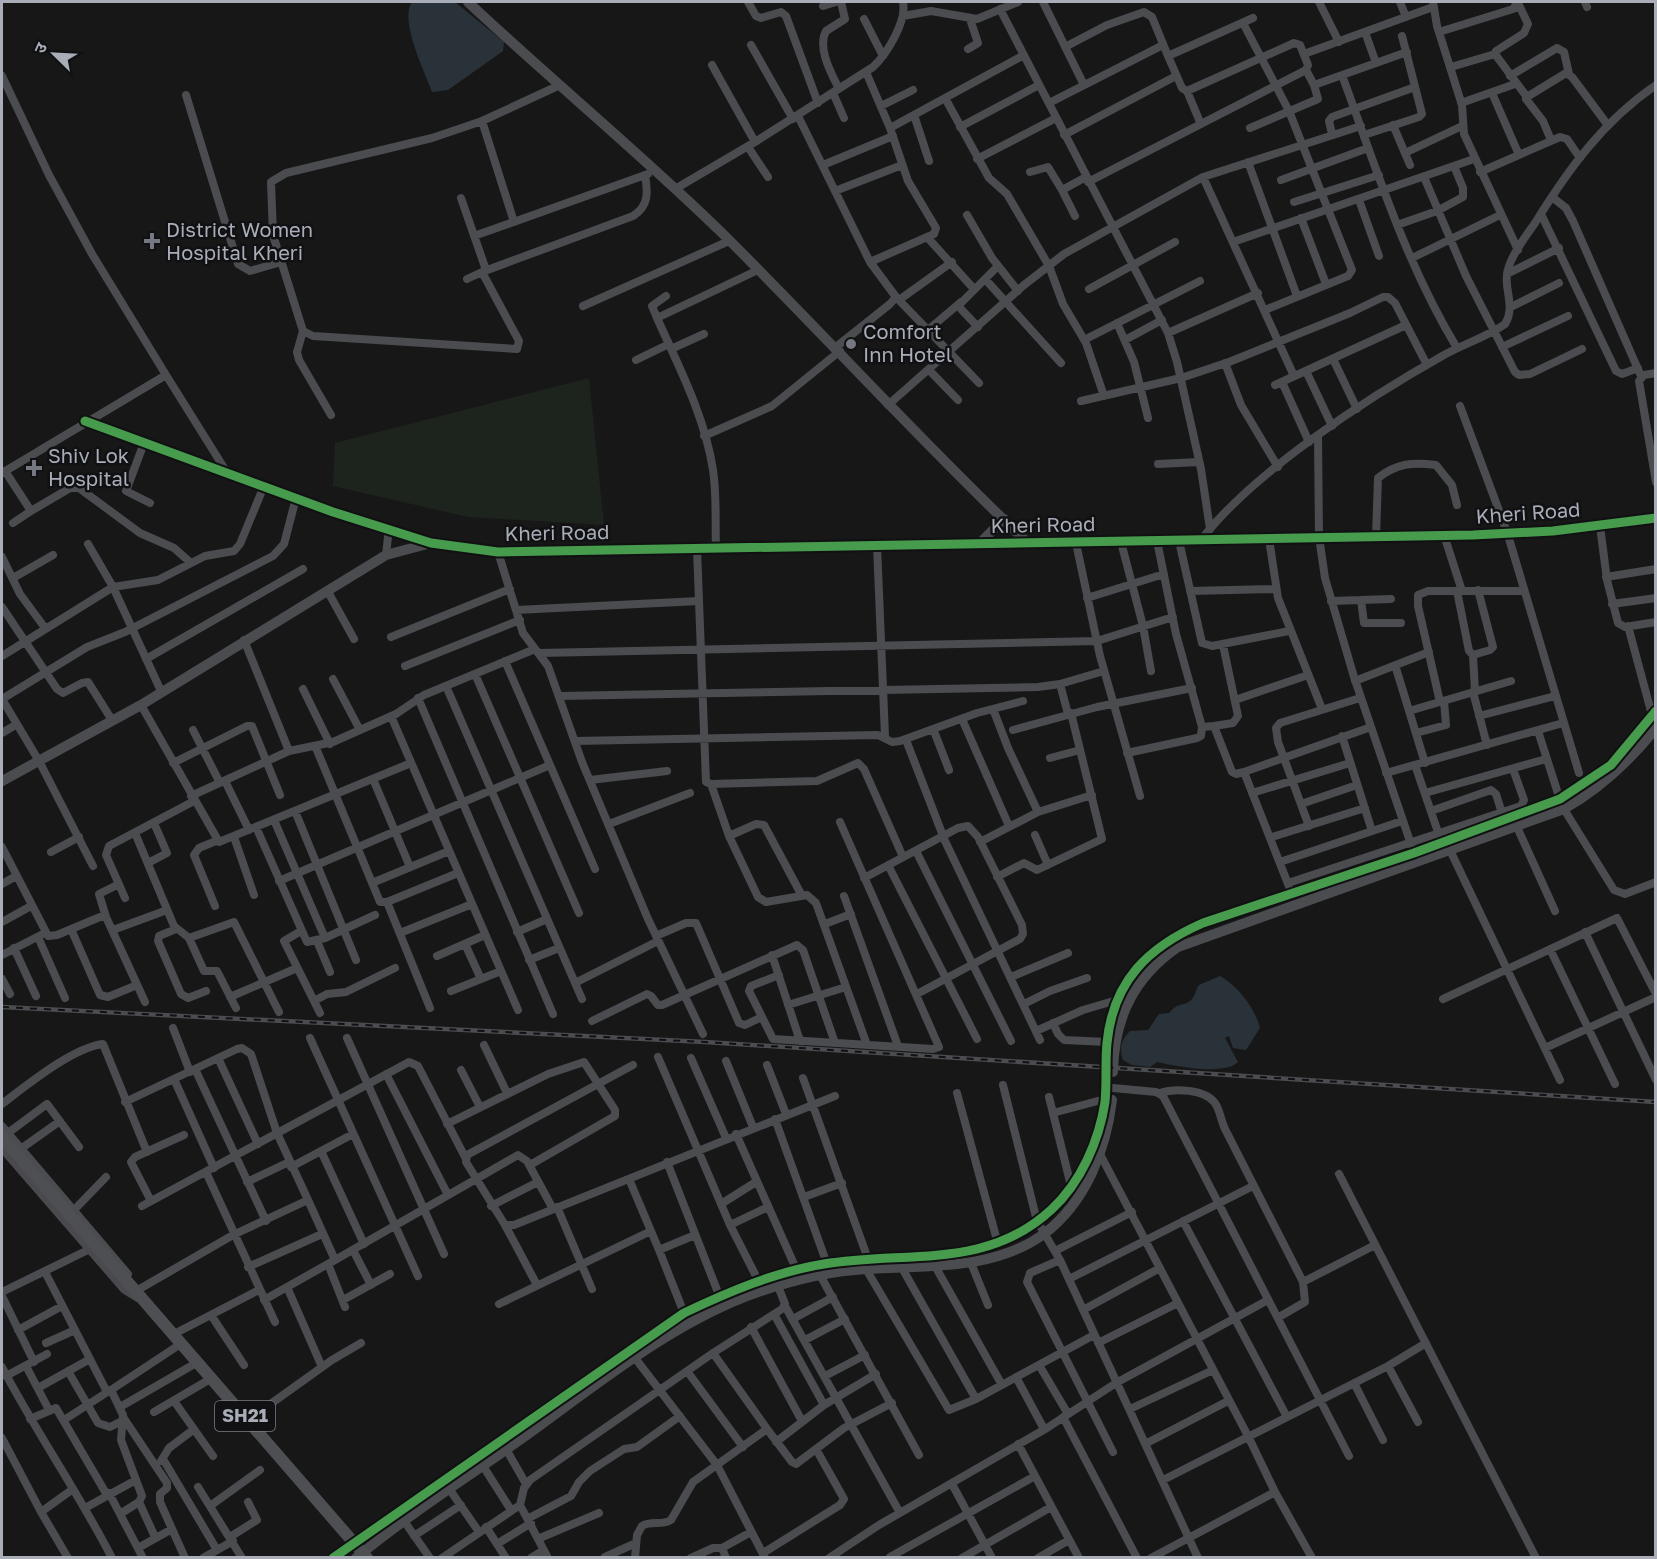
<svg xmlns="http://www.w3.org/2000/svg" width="1657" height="1559" viewBox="0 0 1657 1559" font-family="'Golos Text','Noto Sans Devanagari',sans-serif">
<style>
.green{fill:#1d241e}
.water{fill:#2a3239}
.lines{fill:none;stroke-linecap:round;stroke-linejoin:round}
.minor{stroke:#4b4c50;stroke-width:8}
.tertiary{stroke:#4b4c50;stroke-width:10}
.secondary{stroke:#4a4a4e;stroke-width:10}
.primary{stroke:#4d4f52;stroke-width:12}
.rail-casing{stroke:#4b4c4f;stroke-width:4.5}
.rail{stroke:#111113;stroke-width:2;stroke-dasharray:7;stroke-linecap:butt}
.cycleway-casing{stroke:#111113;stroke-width:13}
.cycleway{stroke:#469c4c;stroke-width:9}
.poi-dot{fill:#757880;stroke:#111113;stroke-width:2}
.labels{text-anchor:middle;stroke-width:5;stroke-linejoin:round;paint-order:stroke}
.shield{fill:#111113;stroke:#7b7e86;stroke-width:1.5}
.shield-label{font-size:18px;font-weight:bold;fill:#a8adb8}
.poi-label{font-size:20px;fill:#a8adb8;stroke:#111113;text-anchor:start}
.street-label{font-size:20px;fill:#a8adb8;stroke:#111113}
</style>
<rect width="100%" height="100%" fill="#171717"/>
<path class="green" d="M589 378 604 525 468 517 333 486 335 443Z"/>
<path class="water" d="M412 2H455L504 42 503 51 448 90 432 92C425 72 399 20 412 2Z
M1220 976C1238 986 1255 1008 1260 1028L1246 1050 1233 1048 1229 1036 1225 1038 1238 1062C1224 1076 1175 1066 1157 1062L1150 1067 1132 1065 1123 1060C1119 1048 1121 1040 1130 1031L1148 1030 1159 1014 1169 1013C1180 1001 1179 1008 1190 1001 1196 996 1195 990 1199 985Z"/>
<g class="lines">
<path class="minor" d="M748 2 756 16 761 18 781 12 786 16 818 103
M1043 2 1084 85
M1319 2 1339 42
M1400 2 1406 17
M1433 2 1437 26 1462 105 1464 134 1518 250
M1585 2 1587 7
M823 6 836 2
M1000 9 1168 333 1177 362 1201 469 1210 529
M903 16 931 11 977 19 1018 2
M864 19 883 56
M1243 23 1289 111 1352 270 1348 276 1265 310
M1365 32 1376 63
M1439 32 1513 9 1518 2
M751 45 793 119
M1065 47 1107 25 1144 12 1152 17 1168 56 1253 18
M968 49 978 43 970 19
M1496 51 1524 33 1528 24 1519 5 1516 8
M1304 54 1433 7
M1168 56 1182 88 1187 91 1294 43 1300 45 1308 65 1306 70
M712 65 755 142
M1451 67 1495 54 1527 97 1566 73 1572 77 1607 124
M866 72 890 128 908 181 936 228 934 234 870 262
M1342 75C1376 168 1406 264 1457 348
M2 76 49 175 92 254 166 375
M1510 76 1557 48 1564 52 1569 74
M839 89C831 73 817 48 826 31L845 19 841 2
M1187 91 1200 122
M833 93 844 118
M1492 93 1519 155
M186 95 238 264 250 271 281 262
M945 98 989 178 1007 194 1049 266 1063 304 1086 343 1104 396
M1526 99 1543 121 1551 140
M1049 103 1163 45
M1461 103 1515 84
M881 106 913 90
M914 115 929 161
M798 116 870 262 896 297 890 304 836 347
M482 121 432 138 286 173 271 182 273 235 303 331 313 336 517 349 519 341 482 272 633 216C649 206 648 192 645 175
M1393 125 1410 165
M960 127 1039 85
M890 128 1024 55
M1250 128 1318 99 1314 85
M1332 134 1329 121 1332 117 1415 87
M1064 135 1176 76
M1364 135 1419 117 1422 114 1402 36
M748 147 768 177
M1405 153 1462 126
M977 159 1056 118
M1248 162 1297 296
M823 165 893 136
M1030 172 1048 167 1062 190 1086 177
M1480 172 1560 137 1567 139 1580 158
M1424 177 1466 276 1515 372 1519 375 1530 374 1582 349
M1281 180 1368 148
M1088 182 1306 70 1314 85 1407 52
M675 189 755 142 873 67C887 54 907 21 903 2
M1062 190 1075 216
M835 191 902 165
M1552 197 1566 208 1573 221 1641 376
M461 198 486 270
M1359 200 1379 256
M1294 202 1379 175
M1541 214 1616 371 1622 374 1638 368
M967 215 992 258 1018 291
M1301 218 1326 284
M514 222 482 121 560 85
M1397 225 1437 211 1463 197V188L1454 166
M474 236 648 174
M927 237 974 289
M1233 242 1474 159
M1412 258 1500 215
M1507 274 1559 248
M467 279 482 272
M985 279 1061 363
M1089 289 1175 242
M896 297 979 383
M899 300 952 262
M583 306 729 241
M1511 307 1559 283
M657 318 652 306 666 296
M1117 323 1134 362 1148 418
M978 327 960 308V304L998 266
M928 330 961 302
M303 331 297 352 299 360 331 415
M1168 333 1258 293
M1084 340 1200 281
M1125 340 1162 320
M1502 347 1568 316
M671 349 704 334
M1333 359 1357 409
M636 360 669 344
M1225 363 1241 405 1278 467
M929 370 958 400
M1306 371 1332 426
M1656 373 1644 375 1639 381 1656 482
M1294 376 1203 177 1361 126
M1282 382 1309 442
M1275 385 1406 325
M1081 401 1181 378 1229 362 1350 313 1383 297H1388L1395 303 1427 365
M888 405 1024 285 1064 254 1203 177
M1460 406 1507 532 1579 773
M85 421 333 512 429 543
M704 436 772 406 840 351
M1318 436 1319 537 1325 578 1354 677 1414 853
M144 443 126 491 150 503
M1158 464 1199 462
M2 473 166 375 226 471
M4 473 5 471 31 511 70 488H79L140 533 174 548 191 563
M13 523 31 511
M1600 526 1607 580 1618 623 1625 627 1656 622
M1444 535 1462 591
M1376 536 1378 478C1397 463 1413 462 1436 465L1452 485 1457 505
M1269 539 1278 598 1322 709
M1201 540C1253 472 1369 397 1444 355 1463 344 1487 337 1505 324 1517 305 1501 286 1509 266 1514 251 1526 236 1535 223 1568 170 1603 121 1656 85
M1157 541 1176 634 1202 727 1214 726 1232 772 1236 774 1244 772 1292 894
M1179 541 1202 643 1212 646 1289 631
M1121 542 1143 626 1151 671
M1076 543 1100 656 1140 796
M88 544 113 587 161 691
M877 546 885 736
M697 549 706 782 711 784
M716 549C715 523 717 496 713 470 705 417 679 367 657 318L758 270
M498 552 523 633 548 666 582 762 648 919 703 1034
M386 555 389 528
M2 557 20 594 45 628
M1606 577 1656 569
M13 578 53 555
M327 590 354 639
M1190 591 1276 589
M1457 591 1469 651 1473 655 1490 650 1493 647 1478 590
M1087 598 1164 574
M1361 600 1364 623H1401
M1331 601 1391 599
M1612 604 1656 598
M2 607 57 689 63 693 82 683 88 682 112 720
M516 610 699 601
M1628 626 1652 715
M391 637 510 589
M244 640 289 751
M539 653 1097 641 1173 617
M1473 655 1475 692
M2 656 113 587 158 580 205 556 234 551 240 544 264 486
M146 659 303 569
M505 661 595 869
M1395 665 1425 763
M405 666 520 620
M475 674 579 913
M333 679 360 730
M1355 681 1429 652
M1060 684 1068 714
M446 686 582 999
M303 689 330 744
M1473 692 1487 745
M559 696 1038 687 1060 684 1104 671
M418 698 553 1014
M2 699 87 647 125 632 273 556 284 544 296 498
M2 699 39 761 93 866
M1235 700 1308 675
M1440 702 1418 606V595L1428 591H1522
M141 705 219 842 411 763
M993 709 1008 748 1038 812
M1409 711 1511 681
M391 716 518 1010
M1479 716 1555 696
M962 719 1009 826
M1214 726 1233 723 1238 716 1223 645
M193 730 220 783
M1013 730 1097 707 1192 688
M934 731 949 770
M1538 731 1562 806 1614 890 1625 894 1656 882
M2 733 17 724
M1416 733 1446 725 1444 701
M1342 736 1372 831
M906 740 945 841 1040 1040
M575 741 878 735 892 742 900 741 977 713 1023 701
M316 748 380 902H387L458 873
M1127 753 1197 738 1201 736 1202 727
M1050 758 1080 750
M173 763 247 726H252L280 795
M1415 765 1439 835
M1244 772 1371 727
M1386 773 1563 723
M373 779 410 867
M590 780 667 771
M225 781 249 830
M1252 793 1350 763
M1425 793 1546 759
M191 796 289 751 333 742 396 714 424 695 535 649
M1301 804 1357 785
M295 811 356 960
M1431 811 1491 790 1496 794 1502 813
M274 820 325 938
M609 824 690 793
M1309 826 1278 742 1276 728 1280 723 1360 698
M256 827 307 942 325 938 375 915
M1517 827 1555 911
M135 833 174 926 189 938 204 971H217L236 1008
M1035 835 1048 865
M729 836 756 824 764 825 801 894
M234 837 254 895
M1272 837 1365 808
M980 842 1038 812 1092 795
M1448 846 1560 1080
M2 847 48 936 57 935 100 917H106L145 1002
M916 851 1011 1041
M51 852 79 837
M1280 862 1402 821
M148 863 167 853 154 823
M888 865 977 1039
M997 877 1024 863 1037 870 1102 839 1071 713
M864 878 958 828 968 826 978 837 1022 925 1023 934 1020 939 917 994
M279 881 550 765
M372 883 449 851
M1288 883 1521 806 1524 800 1513 769
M2 884 16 876
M844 896 898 1046
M125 898 106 855 109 846 194 801
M387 902 430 1008
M215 906 194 855 199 848 216 841
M106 917 99 894 119 884
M2 922 31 906
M825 924 851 914
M71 929 100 995 108 997 137 985
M176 929 159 936 158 941 181 994 188 998 206 991
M113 930 167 910
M301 931 284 941 320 1013
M517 932 547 919
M1585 932 1656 1080
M400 933 472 904
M656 936 686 923H696L739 1023 745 1025 762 1017
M38 937 65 998
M189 938 234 922 279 1012
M317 941 330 972
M465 944 481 979
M14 948 36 996
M1550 949 1615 1084
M2 955 41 935
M772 955 800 1041
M437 956 485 935
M529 960 559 948
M779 975 751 986 749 991 773 1039 933 1049 939 1047 840 822
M1011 977 1068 953
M2 979 10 994
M575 983 658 941
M451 991 501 971
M230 997 297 968
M1443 999 1617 918 1656 994
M314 1001 327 994 346 992 395 968
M1024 1004 1050 991 1087 978
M788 1005 846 987
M592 1021 647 994 651 996 658 1005H662L797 945 803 950 835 1043
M1053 1023 1058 1034 1064 1040 1107 1042
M173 1028 190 1072
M1036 1031 1083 1010 1117 1000
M310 1038 418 1276
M347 1038 444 1254
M484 1045 507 1093
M867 1045 816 903 807 895 766 902 758 897 729 836 711 784 817 781 858 763 864 769 903 857
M1545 1048 1656 997
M658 1057 730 1225 759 1282
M218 1058 258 1144
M691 1058 726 1138
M726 1061 753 1127
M633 1065 467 1155 466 1162 505 1225H514L835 1096
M767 1065 786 1114
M195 1069 266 1221
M461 1070 480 1107
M386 1074 448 1195
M803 1078 868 1259
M174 1079 214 1168
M1003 1085 1037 1221 1060 1260 1198 1558
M1113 1088 1156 1092 1163 1096 1349 1456
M957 1093 998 1244
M1160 1093C1174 1088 1205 1089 1215 1103 1220 1110 1221 1121 1225 1129L1303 1282 1305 1302 1279 1317
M1049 1097 1071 1186
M125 1102 237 1049 242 1048 251 1054 277 1133 308 1200
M2 1104C27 1085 72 1048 103 1044L147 1152
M1053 1113 1105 1099
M775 1119 827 1264
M447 1124 548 1074 584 1062 615 1110V1116L530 1165
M2 1126 128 1274
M8 1133 47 1104 79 1147
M736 1134 797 1271
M22 1148 60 1121
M321 1151 364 1244
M1101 1156 1248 1436 1275 1492
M667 1162 719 1295
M291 1167 353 1134
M206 1172 275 1322
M1339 1174 1536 1558
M629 1179 659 1250 695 1235
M247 1182 289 1162
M804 1197 842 1183
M151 1201 131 1162 135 1157 184 1135
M721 1204 756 1182
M142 1206 409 1062 418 1066 466 1159
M491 1206 538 1182
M557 1207 592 1289
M75 1209 106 1177
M1183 1221 1287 1417
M505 1225 537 1285
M730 1225 768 1207
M353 1250 371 1285
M659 1250 684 1313
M1055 1251 1132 1212
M1060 1260 1030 1273 1027 1282 1113 1452
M971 1263 988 1305
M328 1264 345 1307
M935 1266 1002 1385
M248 1267 322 1234
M902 1268 976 1399
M866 1269 949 1410 976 1399 1094 1335
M45 1272 106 1390H111
M820 1275 919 1455
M1069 1279 1253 1186
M1303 1282 1375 1245
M287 1287 322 1367
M136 1291 233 1235 308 1200 335 1260 518 1155 527 1161 553 1209
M2 1292 90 1249
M2 1296 34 1362
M264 1300 335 1260
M343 1300 390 1274
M499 1304 651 1231
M785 1306 900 1513
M1083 1310 1160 1268
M774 1314 824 1405
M211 1315 244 1365
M793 1319 833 1297
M751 1327 802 1421
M18 1330 62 1306
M174 1334 259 1290
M805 1340 845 1319
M46 1343 75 1330
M1098 1343 1178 1303
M635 1358 717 1465 765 1558
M1039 1365 1068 1414
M26 1366 49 1410
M1388 1366 1418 1422
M2 1367C36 1432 78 1492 112 1558
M68 1371 98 1423 110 1427 122 1421
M687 1371 743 1447
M6 1376 47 1354
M825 1376 865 1355
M1016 1377 1044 1429
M1354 1383 1383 1440
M38 1388 90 1359
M174 1401 213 1456
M120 1407 198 1362
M1130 1409 1213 1370
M154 1412 212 1378
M123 1417 167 1483V1488L160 1494V1502L185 1558
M1063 1417 1137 1558
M30 1419 56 1408 107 1495
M64 1420 109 1391
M248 1420 332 1360 361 1343
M767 1429 792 1462 796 1464 844 1428 892 1403
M2 1438 41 1512
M776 1442 824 1405 876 1374
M1018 1444 1079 1558
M1145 1444 1228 1401
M506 1449 526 1484
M163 1459 217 1550
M161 1461 169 1448 193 1430
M483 1466 511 1510
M1163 1480 1388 1366 1426 1343
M952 1484 992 1558
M198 1487 242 1558
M450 1490 479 1532
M109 1493 143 1558
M139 1502 155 1537
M210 1506 260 1470
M85 1508 136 1480
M120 1514 139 1502 142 1496 121 1440 123 1415 111 1390 182 1343
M529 1518 571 1496 579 1482 590 1471 624 1449 637 1447 680 1416
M404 1521 430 1558
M486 1527 506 1558
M414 1536 461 1505
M230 1537 257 1520 248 1502
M540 1538 599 1513
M497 1544 531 1523
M138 1548 172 1529
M722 1548 751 1532
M763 1553 840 1505 844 1499 816 1449
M605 1557 636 1543
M890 1557 1035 1476
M68 1558 41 1512 73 1489
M203 1558 233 1541
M442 1558 520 1505
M531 1558 544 1550
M548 1558 520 1505 524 1488 530 1480 713 1353 782 1309 785 1304 778 1286
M635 1558 637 1535 642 1526C651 1520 662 1526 671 1520L693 1482 767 1429 713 1353
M691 1558 713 1548H722L726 1558
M829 1558 879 1525 1047 1428 1116 1383 1268 1300
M962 1558 1051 1507
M1038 1558 1069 1540
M1151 1558 1275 1492 1312 1558"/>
<path class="tertiary" d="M468 2C551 80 639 152 720 231 824 334 922 443 1029 544
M979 544 1004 519
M2 781 141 705 386 555 431 543 498 552 1473 535 1553 531 1656 518
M1113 1072C1114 1019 1133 978 1178 947L1564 809C1601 788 1629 762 1656 728
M333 1558 684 1313C728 1292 775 1272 824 1264 905 1250 986 1271 1052 1209 1081 1182 1099 1141 1105 1102 1107 1082 1105 1062 1107 1043 1113 981 1148 947 1203 923L1414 853 1560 799 1611 765 1656 711
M356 1558C409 1514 468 1477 524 1437 596 1385 674 1321 758 1292 793 1280 830 1271 867 1269 927 1265 993 1271 1044 1234 1086 1202 1106 1150 1112 1100"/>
<path class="secondary" d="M2 1147 125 1289 138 1297"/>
<path class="primary" d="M2 1137 367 1558"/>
<g class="rail-casing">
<path id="rail" d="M2 1007 705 1042 1656 1102"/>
</g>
<use href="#rail" class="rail"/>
<g class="cycleway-casing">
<path id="cycleway" d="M85 421 333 512 431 543 498 552 1473 535 1553 531 1656 518
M333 1558 684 1313C728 1292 775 1272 824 1264 905 1250 986 1271 1052 1209 1081 1182 1099 1141 1105 1102 1107 1082 1105 1062 1107 1043 1113 981 1148 947 1203 923L1414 853 1560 799 1611 765 1656 711"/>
</g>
<use href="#cycleway" class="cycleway"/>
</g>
<g class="poi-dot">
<path d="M149 232h6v6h6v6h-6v6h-6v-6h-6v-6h6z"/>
<circle cx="851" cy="344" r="6"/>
<path d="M31 459h6v6h6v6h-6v6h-6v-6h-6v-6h6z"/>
</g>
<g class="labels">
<rect class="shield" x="215" y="1401" width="60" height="30" rx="4.5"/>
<g class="shield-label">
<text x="245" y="1422">SH21</text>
</g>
<g class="poi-label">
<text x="166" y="237">District Women<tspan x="166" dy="23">Hospital Kheri</tspan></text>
<text x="863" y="339">Comfort<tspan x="863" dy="23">Inn Hotel</tspan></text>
<text x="48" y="463">Shiv Lok<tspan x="48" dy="23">Hospital</tspan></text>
</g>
<g class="street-label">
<text transform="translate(1528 513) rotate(-4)" y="7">Kheri Road</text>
<text transform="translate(1043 525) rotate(-1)" y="7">Kheri Road</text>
<text transform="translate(557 533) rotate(-1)" y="7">Kheri Road</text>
</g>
</g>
<rect width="1657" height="1559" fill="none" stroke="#a8adb8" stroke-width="6"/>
<g transform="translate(54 54) rotate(294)" stroke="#111113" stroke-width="4.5" paint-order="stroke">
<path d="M0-4.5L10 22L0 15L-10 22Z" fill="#a8adb8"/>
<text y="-9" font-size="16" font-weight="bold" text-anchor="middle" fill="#a8adb8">उ</text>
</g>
</svg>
